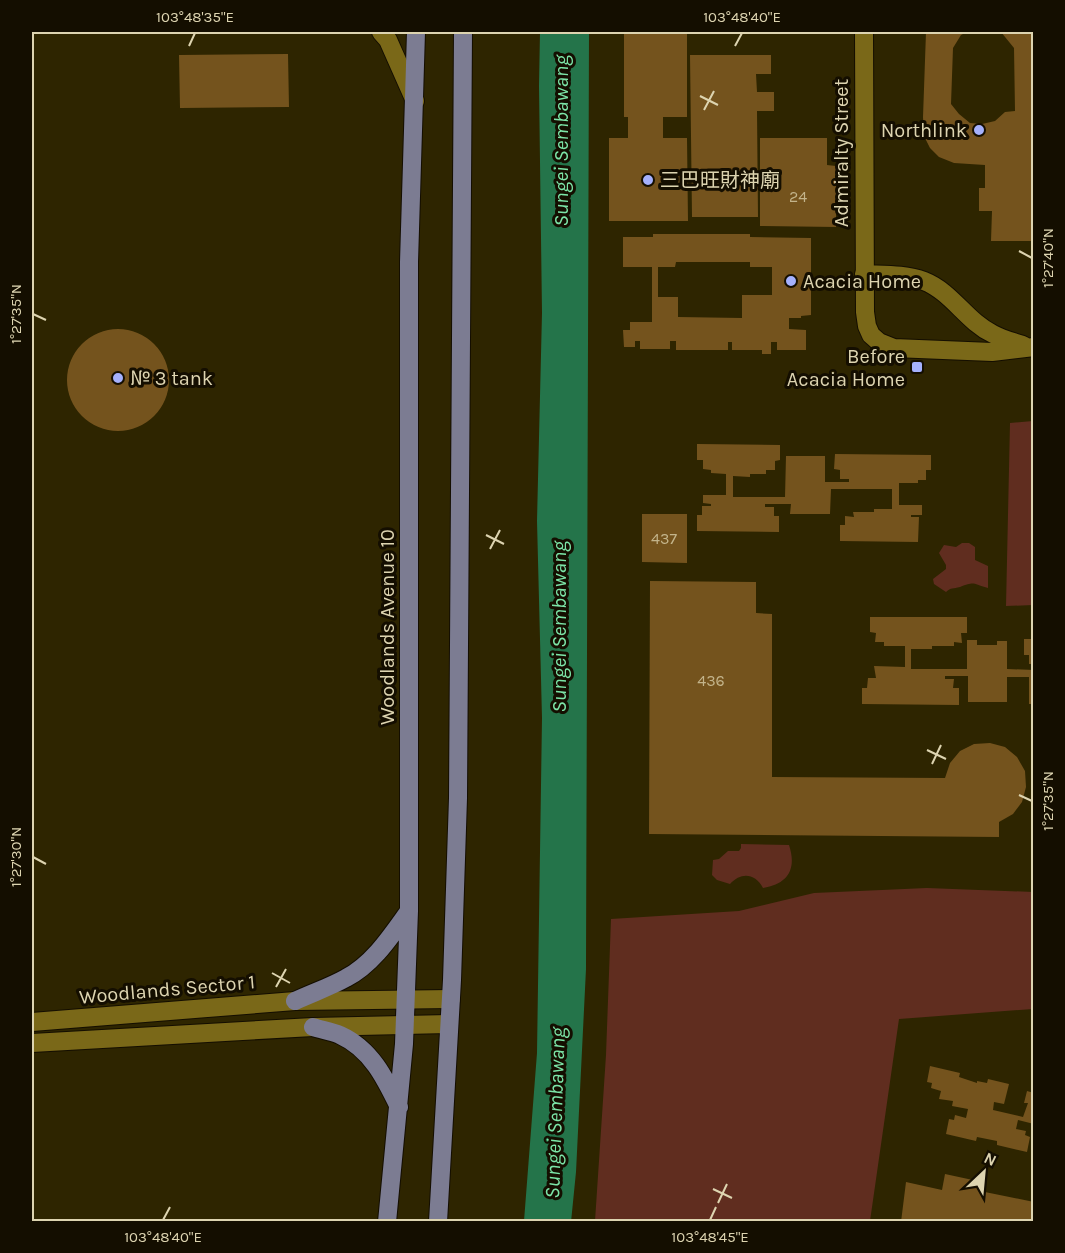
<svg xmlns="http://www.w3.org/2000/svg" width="1065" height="1253" viewBox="0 0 1065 1253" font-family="Karla,'Noto Sans SC',sans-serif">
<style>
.green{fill:#602d1f}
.water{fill:#24744a}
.building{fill:#74531d;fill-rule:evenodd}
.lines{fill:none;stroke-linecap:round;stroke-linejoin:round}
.street-casing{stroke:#140e00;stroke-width:20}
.primary-casing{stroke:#140e00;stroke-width:20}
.street{stroke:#7a6818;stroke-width:18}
.primary{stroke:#7c7c92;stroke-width:18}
.ticks{fill:none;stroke:#ddd4b0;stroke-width:2}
.poi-dot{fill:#a5b1fc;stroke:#140e00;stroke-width:2}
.labels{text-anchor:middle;stroke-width:6;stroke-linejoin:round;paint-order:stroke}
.number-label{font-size:16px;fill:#c3b48b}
.poi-label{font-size:20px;fill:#ddd4b0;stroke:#140e00;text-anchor:start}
.street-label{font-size:20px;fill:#ddd4b0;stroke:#140e00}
.water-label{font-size:21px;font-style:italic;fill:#7ce5a7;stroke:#140e00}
.neatline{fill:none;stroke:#ddd4b0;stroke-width:2}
.ticks-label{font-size:15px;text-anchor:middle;fill:#ddd4b0}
</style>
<rect width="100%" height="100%" fill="#2e2500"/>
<path class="green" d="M1033 421V605L1006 606 1010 423Z
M962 543H969L975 547V560L988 566V588C972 584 976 581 960 587 953 589 951 587 946 592L934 584 933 579 946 569V565L939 553 944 545 956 547Z
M741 844 789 845C797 869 788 884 763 888 755 873 741 872 730 884L717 880 712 875 713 860 719 859 728 851H739L741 848Z
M927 888 1033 892V1009L899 1019 870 1221H595L606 1055 611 919 739 911 814 893Z"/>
<path class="water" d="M540 32H589L586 969 576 1172 571 1222 524 1221 537 1053 542 718 537 521 542 313 539 86Z"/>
<path class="building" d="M624 32H687V117H663V138H687L688 221H609V138H628V117H624Z
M926 32H967L961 35 953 48 951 104 959 114 970 123 982 124 995 121 1005 112 1015 111 1014 48 1001 32H1034V241H991L992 211H979V188H985V165L954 163 939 157 930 148 924 136 923 117Z
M288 54 289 107 180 108 179 55Z
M690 55H771V74H756L757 92H774V111H757L758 217H692Z
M760 138H827V165L836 166V227L760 226Z
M653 234H750V237L811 238V315L801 316V318H789V329L806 330V350H777V342H771V354H762V350H732V342H728V350H676V341H670V349H640V341H635V347H624L623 330H630V322H652V267H623V237H653ZM676 262H750V267H772V295H742V318L678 317V297H658V267H675Z
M67 380a51 51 0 1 1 102 0a51 51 0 1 1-102 0Z
M697 444 780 445V460L775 461V470H766V474H750V477L733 476V497H785L786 456H825V482H849V479H840V470L834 469 835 454 931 455V470H926V480H918V483H899V505H922V515H911V517H919L918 542 840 541V525H845V516L854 517 853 512H874V509H892V489H831L830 514H790L791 504H765V507H774V516H779V532L697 531V515H702V506H711V504L703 503V495H726V474L711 473V470L703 469V460H697Z
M642 514H687V563L642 562Z
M650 581 756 582V613L772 614V777L945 778 950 763 960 751 974 744 990 743 1005 747 1017 757 1025 771 1026 787 1022 802 1013 814 999 822V837L649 834Z
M870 617H967V633H961L962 643 954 642V646H932V649H911V669H967V640H977V645H997V641H1007V669L1034 670V704H1029V677H1007V702H968V676H945V679H954L953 688H959V705L862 704V688H867L868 678H876L874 666 905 667V646H884V642H875L876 633 870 632Z
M1024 639H1034V664H1029V655H1024Z
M930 1066 960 1073 959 1077 977 1083V1081L987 1083 988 1079 1009 1084 1004 1104 994 1102 993 1110 1023 1117 1028 1103H1024L1027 1091 1034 1093V1124L1018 1120 1016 1129 1026 1131 1025 1135 1030 1137 1027 1152 997 1145V1141L977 1137 976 1141 946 1134 949 1119 954 1120 955 1115 966 1118 968 1109 952 1106 953 1101 939 1099 941 1091 931 1088 932 1083 927 1082Z
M945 1174 982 1182 980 1191 1034 1202V1222H901L906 1182 942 1190Z"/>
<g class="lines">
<g class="street-casing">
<path id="street" d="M381 32 388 40 415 101
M864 32 865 312 867 326 871 335 879 342 894 348 992 352 1034 347
M864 274C884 275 905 274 924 281 952 292 966 321 993 334 1002 339 1013 342 1023 345
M32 1022 295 1001 451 999
M32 1043 313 1027 449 1024"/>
</g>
<g class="primary-casing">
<path id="primary" d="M295 1001C312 993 330 987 346 978 373 964 391 936 409 911
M313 1027C322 1030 332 1031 340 1035 371 1049 385 1078 399 1107
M387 1222 404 1044 409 911V262L416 32
M438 1222 452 980 458 798 463 32"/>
</g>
<use href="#street" class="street"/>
<use href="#primary" class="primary"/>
</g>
<path class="ticks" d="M189 46 195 33M735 46 742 33M700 96 718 105M704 110 714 91M1019 251 1032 258M33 314 46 320M486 535 504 544M490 549 500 530M927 750 946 759M932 764 941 745M1019 795 1032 801M33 857 46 864M272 973 290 983M276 987 286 969M713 1189 732 1198M718 1203 727 1184M163 1220 170 1207M710 1220 716 1207"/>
<g class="poi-dot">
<circle cx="979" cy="130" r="6"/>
<circle cx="648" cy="180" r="6"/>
<circle cx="791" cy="281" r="6"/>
<rect x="911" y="361" width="12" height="12" rx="3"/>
<circle cx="118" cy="378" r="6"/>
</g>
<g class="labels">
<g class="number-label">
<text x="798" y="202">24</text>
<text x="664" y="544">437</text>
<text x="711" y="686">436</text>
</g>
<g class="poi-label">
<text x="967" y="137" text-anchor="end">Northlink</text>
<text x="660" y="187">三巴旺財神廟</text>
<text x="803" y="288">Acacia Home</text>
<text x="905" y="363" text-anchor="end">Before<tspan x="905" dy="23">Acacia Home</tspan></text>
<text x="130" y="385">№ 3 tank</text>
</g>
<g class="street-label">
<text transform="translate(841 153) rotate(-90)" y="7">Admiralty Street</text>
<text transform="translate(387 627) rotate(-90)" y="7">Woodlands Avenue 10</text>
<text transform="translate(167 989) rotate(-5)" y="7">Woodlands Sector 1</text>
</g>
<g class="water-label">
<text transform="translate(561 141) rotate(-90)" y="7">Sungei Sembawang</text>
<text transform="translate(559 627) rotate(-90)" y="7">Sungei Sembawang</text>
<text transform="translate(555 1113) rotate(-88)" y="7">Sungei Sembawang</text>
</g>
</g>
<rect width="1065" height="1253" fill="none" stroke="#140e00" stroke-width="66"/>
<g transform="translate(984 1172) rotate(26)" stroke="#140e00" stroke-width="4.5" paint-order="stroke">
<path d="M0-4.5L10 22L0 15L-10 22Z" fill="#ddd4b0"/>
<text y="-9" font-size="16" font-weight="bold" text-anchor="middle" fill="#ddd4b0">N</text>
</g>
<rect x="33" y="33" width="999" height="1187" class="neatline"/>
<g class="ticks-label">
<text x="195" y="22">103°48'35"E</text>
<text x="742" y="22">103°48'40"E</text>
<text transform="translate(1048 258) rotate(-90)" y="5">1°27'40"N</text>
<text transform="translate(16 314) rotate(-90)" y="5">1°27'35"N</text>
<text transform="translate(1048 801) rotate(-90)" y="5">1°27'35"N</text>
<text transform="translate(16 857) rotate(-90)" y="5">1°27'30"N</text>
<text x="163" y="1242">103°48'40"E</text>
<text x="710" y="1242">103°48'45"E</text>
</g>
</svg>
